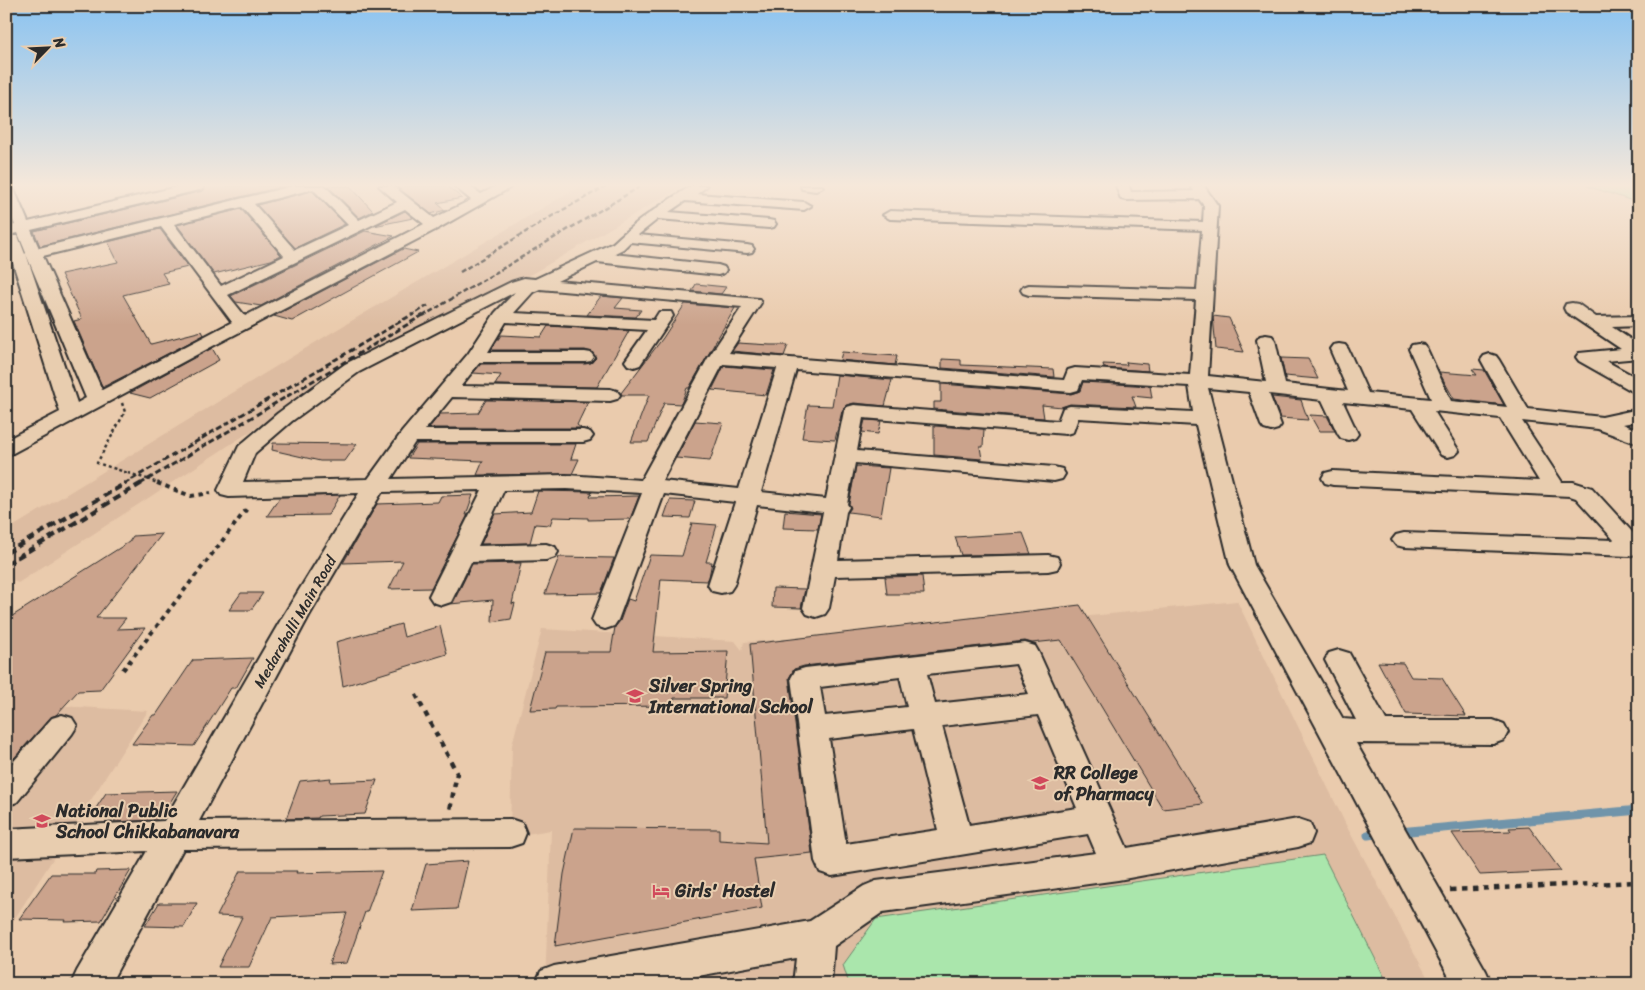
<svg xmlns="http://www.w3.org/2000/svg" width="1645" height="990" viewBox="0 0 1645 990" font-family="Sriracha,sans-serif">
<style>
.built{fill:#ddbca1}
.green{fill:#aae6ac;stroke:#6a886c}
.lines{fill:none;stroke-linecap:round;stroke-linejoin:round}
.stream{stroke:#6f94aa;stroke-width:9}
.building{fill:#cba38c;stroke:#2b2b2b}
.minor-casing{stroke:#2b2b2b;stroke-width:4}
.path-far2{stroke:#2b2b2b;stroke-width:2.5;stroke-dasharray:3 3;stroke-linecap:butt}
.path-far1{stroke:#2b2b2b;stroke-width:4;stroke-dasharray:4.5 4.5;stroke-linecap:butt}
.path{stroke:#2b2b2b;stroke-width:4.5;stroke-dasharray:5.5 5.5;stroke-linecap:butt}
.minor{fill:#e8cdaf;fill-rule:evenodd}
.rail-far2{stroke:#2b2b2b;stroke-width:2.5;stroke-dasharray:5 2.5;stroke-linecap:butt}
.rail-far1{stroke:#2b2b2b;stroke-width:3;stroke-dasharray:6 3;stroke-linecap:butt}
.rail{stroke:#2b2b2b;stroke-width:4.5;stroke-dasharray:8 4.5;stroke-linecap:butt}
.path-bridge{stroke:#2b2b2b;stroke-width:2.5;stroke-dasharray:3 3;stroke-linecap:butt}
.labels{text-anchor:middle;stroke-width:4;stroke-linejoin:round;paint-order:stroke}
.street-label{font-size:15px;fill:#2b2b2b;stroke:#e8cdaf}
.near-poi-label{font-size:18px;font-weight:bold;fill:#2b2b2b;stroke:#e8cdaf;text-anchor:start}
</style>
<rect width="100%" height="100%" fill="#eacbad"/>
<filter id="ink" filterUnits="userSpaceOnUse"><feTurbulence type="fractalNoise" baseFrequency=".02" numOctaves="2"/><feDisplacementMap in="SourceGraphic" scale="10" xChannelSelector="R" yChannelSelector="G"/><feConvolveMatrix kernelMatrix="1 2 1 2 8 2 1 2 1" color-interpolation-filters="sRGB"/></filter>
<g filter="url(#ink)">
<path class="built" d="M580 186H683L535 272 352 365 18 583 6 578V531L331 333Z
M1237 601 1347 827 1431 984H545L551 830 508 837 510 833 512 745 542 629 735 641 742 650 744 642 992 626Z
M6 703 148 711 6 932Z"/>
<path class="green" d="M1587 186H1639V203Z
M1323 855 1388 984H849L843 965 876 919Z"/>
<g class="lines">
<path class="stream" d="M1399 832 1639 810
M1368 835 1381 833"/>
</g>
<path class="building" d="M206 186H285L40 246 34 231 203 191Z
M328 186H350L373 211 359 218Z
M396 186H447L462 198 437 203 445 210 431 214Z
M312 191 345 224 295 248 257 205Z
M241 209 281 255 271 260 214 274 177 225Z
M405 211 413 218 374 226Z
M160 229 188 267 162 273 169 284 123 295 151 344 202 331 204 335 105 386H102L74 321 82 319 61 274 118 262 108 242Z
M365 231 394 236 261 306 236 302 231 296Z
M403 249 418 252 292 321 274 316Z
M696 284 726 287 721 294 692 291Z
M601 296 623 298 615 308 641 310 636 317 587 315Z
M685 304 735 308 689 388H687L681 404 664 403 648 442H631L649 395H622L621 393 663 338Z
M1213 316 1229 318 1244 352 1216 349Z
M548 326 629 331 597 387 495 385 501 375 473 373 481 364H585L591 363 596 358 592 352 585 350H491L501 335 541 337Z
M738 343 770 345H788L784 356 732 351Z
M212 348 219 360 150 398 130 393Z
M842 352 897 356 895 365 840 360Z
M1281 358 1308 359 1318 379 1285 376Z
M942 359 961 360V365L1053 369 1054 377 942 368Z
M1126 362 1147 364 1148 371 1104 368 1103 364 1127 365Z
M724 366 774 370 766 395 712 390Z
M1472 369 1484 370 1504 405 1454 399 1439 372 1477 375Z
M837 375 892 380 885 406 854 403 846 405 842 411 835 440 802 438 808 405 832 406Z
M1083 382 1150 386 1152 398 1132 396 1136 407 1070 404 1062 407 1042 405 1044 418 934 409V402H941V384L1071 394 1080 391Z
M1272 397 1301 400 1308 420 1280 418Z
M486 400 588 402 577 425 581 428H429L440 414 478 413Z
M1310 415 1327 416 1335 431H1319Z
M865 420 881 421 878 434 862 432Z
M695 421 723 423 710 461 676 458Z
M934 426 984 429 983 447H980L982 459 934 455Z
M273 443 357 444 345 461H320L272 450Z
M417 444H576L571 459H579L572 474 477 475 483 461 408 458Z
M856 466 889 468 881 516 848 512 851 508 849 504Z
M538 491 592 492 590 497 639 496 630 519 588 520V518L553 517 550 525 535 524 530 543 481 544 495 514 531 512Z
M340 495 328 515 267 516 280 497Z
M473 495 466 515H468L431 588 389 589 403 561 343 563 377 504 438 502 441 496Z
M670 500 695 501 690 518 664 517Z
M785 511 821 514 818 529 783 528Z
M692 523 717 525 706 562H712L709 577 707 581 661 579 653 652 728 651 724 698H674L673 706 556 707 555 709 530 710 545 652H611L615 627 620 621 628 599 634 601 650 555 682 556Z
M1023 533 1031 554 961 555 955 537Z
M162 534 96 618H126L117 629 145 628 100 690 78 691 56 715 51 717 6 767V620L129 542 133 536Z
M559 557 614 558 601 593 545 594Z
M521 563 512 604 515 603 511 619 492 622 493 600 450 604 453 603 472 564Z
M922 576 924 594H887L885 577Z
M773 588 805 589 801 608 772 607Z
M241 593H263L251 610H229Z
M1080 605 1203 804 1163 809 1061 640 1032 643 1025 641 804 666 794 669 789 678 812 853 754 859 762 908 555 946 564 874 574 828 719 829V840L767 843 750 644Z
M401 624 404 637 440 626 447 654 343 686 336 642Z
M253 658 236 688H231L194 746 132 744 153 715H156L193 660Z
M1378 662 1403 663 1411 677 1442 678 1466 716 1406 714Z
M331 778 330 782 377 780 365 814 319 816 318 818 286 819 300 781Z
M177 791 166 809H162L157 820 114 822 121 811H94L106 793Z
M1529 827 1561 871 1480 875 1452 833 1511 831 1509 828Z
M468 861 457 909 412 911 426 864Z
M131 870 101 921 65 922 66 920 19 919 51 874H95L96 871Z
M240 871H297L296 873 382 871 367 912H365L347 963 329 964 347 913 272 917 249 967H218L242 917 217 916Z
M159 903H197L184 927 145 926Z"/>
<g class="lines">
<g class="minor-casing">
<path id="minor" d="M6 186 13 187 28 222 181 186H204L203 189 31 230 39 248 293 186H325L359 220 397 202 379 186H393L434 218 471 200 454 186H469L481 194 497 186H513L439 228 211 347 13 453 6 455V440L60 412 6 241 8 236H18L25 254 26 253 18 233 6 235V227L15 225 6 203ZM313 189 348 225 295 250 254 204ZM242 207 284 256 221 286 174 224ZM405 209 424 224 245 316 228 295ZM161 227 232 322 102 390 43 256ZM26 254 86 398 77 403Z
M691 186H707L697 194 804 202 811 206 804 210 685 201 669 212 769 220 774 221 776 224 774 227 769 228 658 219 638 235 747 245 752 246 754 249 752 252 747 253 630 242 623 249 613 254 718 265 724 267 726 270 724 273 718 275 597 262 557 281 759 299 761 303 729 353 1064 380 1068 370 1075 368 1190 375 1196 300 1029 295 1023 293 1021 290 1023 287 1029 285 1197 290 1202 230 890 219 883 215 890 211 1203 222 1204 206 1199 199 1126 200 1121 199 1116 186H1129L1131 192 1194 191 1191 186H1204L1218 206 1208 376 1266 382 1257 340 1260 336 1266 335 1272 336 1275 340 1285 384 1348 391 1330 349 1333 345 1339 344 1345 345 1348 349 1368 393 1431 399 1409 349 1412 345 1418 344 1424 345 1427 349 1451 401 1507 407 1481 360 1484 356 1490 354 1496 356 1499 360 1528 409 1602 417 1639 409V421L1623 424 1639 431V444L1598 429 1522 421 1562 482H1573L1592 488 1634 534 1639 539 1638 553 1629 556 1404 547 1396 545 1392 540 1396 535 1404 533 1614 540 1576 498 1570 496 1333 485 1325 483 1322 478 1325 473 1333 471 1539 481 1500 418 1434 411 1459 451 1455 455 1448 457 1441 455 1412 409 1343 402 1358 434 1355 438 1348 440 1341 438 1338 434 1322 400 1269 394 1281 425 1278 429 1271 431 1264 429 1261 425 1249 392 1208 388 1254 565 1343 719 1356 720 1325 660 1329 653 1339 650 1349 653 1386 720H1493L1504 724 1508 732 1504 740 1493 744 1356 743 1486 971 1492 984H1453L1230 565 1196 425 1078 418 1073 432 1066 434 863 418 857 451 1054 467 1062 469 1065 474 1062 479 1054 481 855 463 847 504 849 507 846 512 838 560 1048 555 1057 557 1060 563 1057 569 1048 571 835 576 829 608 825 614 816 617 807 614 803 608 823 512 757 505 734 585 730 591 721 593 712 591 708 585 735 502 664 494 618 620 614 626 605 629 596 626 592 620 642 493 566 489 504 490 478 546 546 544 555 547 558 552 555 557 546 560 471 562 451 602 442 605 433 602 429 596 482 490 382 492 309 616 199 821 510 819 522 823 526 833 522 843 510 847 183 849 110 984H71L77 971 147 851 6 857V829L164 821 283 616 359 493 229 497 221 495 218 490 239 446 278 413 345 364 511 282 524 278 535 279 613 243C636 221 663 203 691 186ZM540 289 742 307 708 358 641 480 566 475 391 479 415 442H583L590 440 593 436 590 432 583 430H425L452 397 610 401 617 399 620 395 617 391 610 389 461 386 480 362H585L591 361 594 357 591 353 585 352H488L506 322 647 330 625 361 628 365 634 367 640 365 673 316 671 312H659L654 320 514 313 533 292ZM515 292 495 313 468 354 402 432 368 479 243 482 255 453 292 421 359 372ZM723 364 777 368 739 489 662 481ZM796 370 1071 392 1078 390 1082 380 1189 386 1193 412 1070 406 1063 408 1058 421 854 405 847 407 844 411 826 499 761 492Z
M801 186H822L823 187 816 191 802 189Z
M1572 303 1578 304 1596 317 1639 316V326L1612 327 1639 345V358L1606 361 1639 379V393L1632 391 1579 361 1576 357 1579 353 1621 349 1566 312 1564 308 1566 304Z
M1025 643 1035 646 1039 653 1127 848 1298 819 1310 823 1314 833 1310 843 1298 847 1118 880 883 912 834 946 831 984H793L796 958 655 984H535L541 971 554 966 810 921 864 886 876 881 1096 853 1088 834 832 876 820 872 815 861 791 678 795 671 805 668ZM1016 664 1029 694 935 704 927 674ZM900 677 907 707 825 716 820 687ZM1038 715 1077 808 969 825 942 726ZM913 729 938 830 846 844 829 739Z
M62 715 72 718 77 726 72 734 17 802 6 806V770L52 718Z"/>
</g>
<path class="path-far2" d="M122 403 125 412 97 463 128 473
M147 479 160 484"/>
<path class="path-far1" d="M157 483 191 496 211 493
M123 670 249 506
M416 695 421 704"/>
<path class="path" d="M420 703 457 773 450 810
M1450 890 1639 882"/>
<use href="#minor" class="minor"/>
<path class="rail-far2" d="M460 272 552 216 606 186
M411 316 429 305
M423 316 641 186"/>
<path class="rail-far1" d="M124 484 413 314
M140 484 425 314"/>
<path class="rail" d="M6 553 126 483
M6 564 142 483"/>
<path class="path-bridge" d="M128 473 147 479"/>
</g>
</g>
<linearGradient id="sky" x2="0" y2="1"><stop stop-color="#8ac3f1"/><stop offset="0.57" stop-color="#f6e8da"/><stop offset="1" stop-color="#f6e8da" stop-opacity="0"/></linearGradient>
<rect width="1645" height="325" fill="url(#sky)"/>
<defs>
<g id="school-bare" transform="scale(1.35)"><path d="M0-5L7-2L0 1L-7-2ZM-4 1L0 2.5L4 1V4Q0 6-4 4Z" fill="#d1495b" stroke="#e8cdaf" stroke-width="2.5" paint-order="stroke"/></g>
<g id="university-bare" transform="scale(1.35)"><path d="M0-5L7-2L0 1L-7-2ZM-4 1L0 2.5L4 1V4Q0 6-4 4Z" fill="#d1495b" stroke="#e8cdaf" stroke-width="2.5" paint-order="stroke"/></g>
<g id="hotel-bare" transform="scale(1.35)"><path d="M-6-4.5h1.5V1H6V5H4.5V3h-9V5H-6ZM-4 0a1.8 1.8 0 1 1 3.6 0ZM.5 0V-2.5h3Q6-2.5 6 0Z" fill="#d1495b" stroke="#e8cdaf" stroke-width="2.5" paint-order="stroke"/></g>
</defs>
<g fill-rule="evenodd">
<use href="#school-bare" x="635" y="696"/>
<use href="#university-bare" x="1040" y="783"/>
<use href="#school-bare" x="42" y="821"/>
<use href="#hotel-bare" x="661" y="891"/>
</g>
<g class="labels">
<g class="street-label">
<text transform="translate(295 622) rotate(-60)" y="5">Medarahalli Main Road</text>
</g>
<g class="near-poi-label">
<text x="649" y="692">Silver Spring<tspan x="649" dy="21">International School</tspan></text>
<text x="1054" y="779">RR College<tspan x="1054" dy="21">of Pharmacy</tspan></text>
<text x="56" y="817">National Public<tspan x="56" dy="21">School Chikkabanavara</tspan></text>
<text x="675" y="897">Girls' Hostel</text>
</g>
</g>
<rect width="1645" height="990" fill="none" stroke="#e8cdaf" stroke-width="25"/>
<rect x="12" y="12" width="1620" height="965" fill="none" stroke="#2b2b2b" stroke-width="2" filter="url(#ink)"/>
<g transform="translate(48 48) rotate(66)" stroke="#e8cdaf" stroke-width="4" paint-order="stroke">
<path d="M0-4L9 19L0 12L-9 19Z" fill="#2b2b2b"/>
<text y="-8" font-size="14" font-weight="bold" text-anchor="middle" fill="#2b2b2b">N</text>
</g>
</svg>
